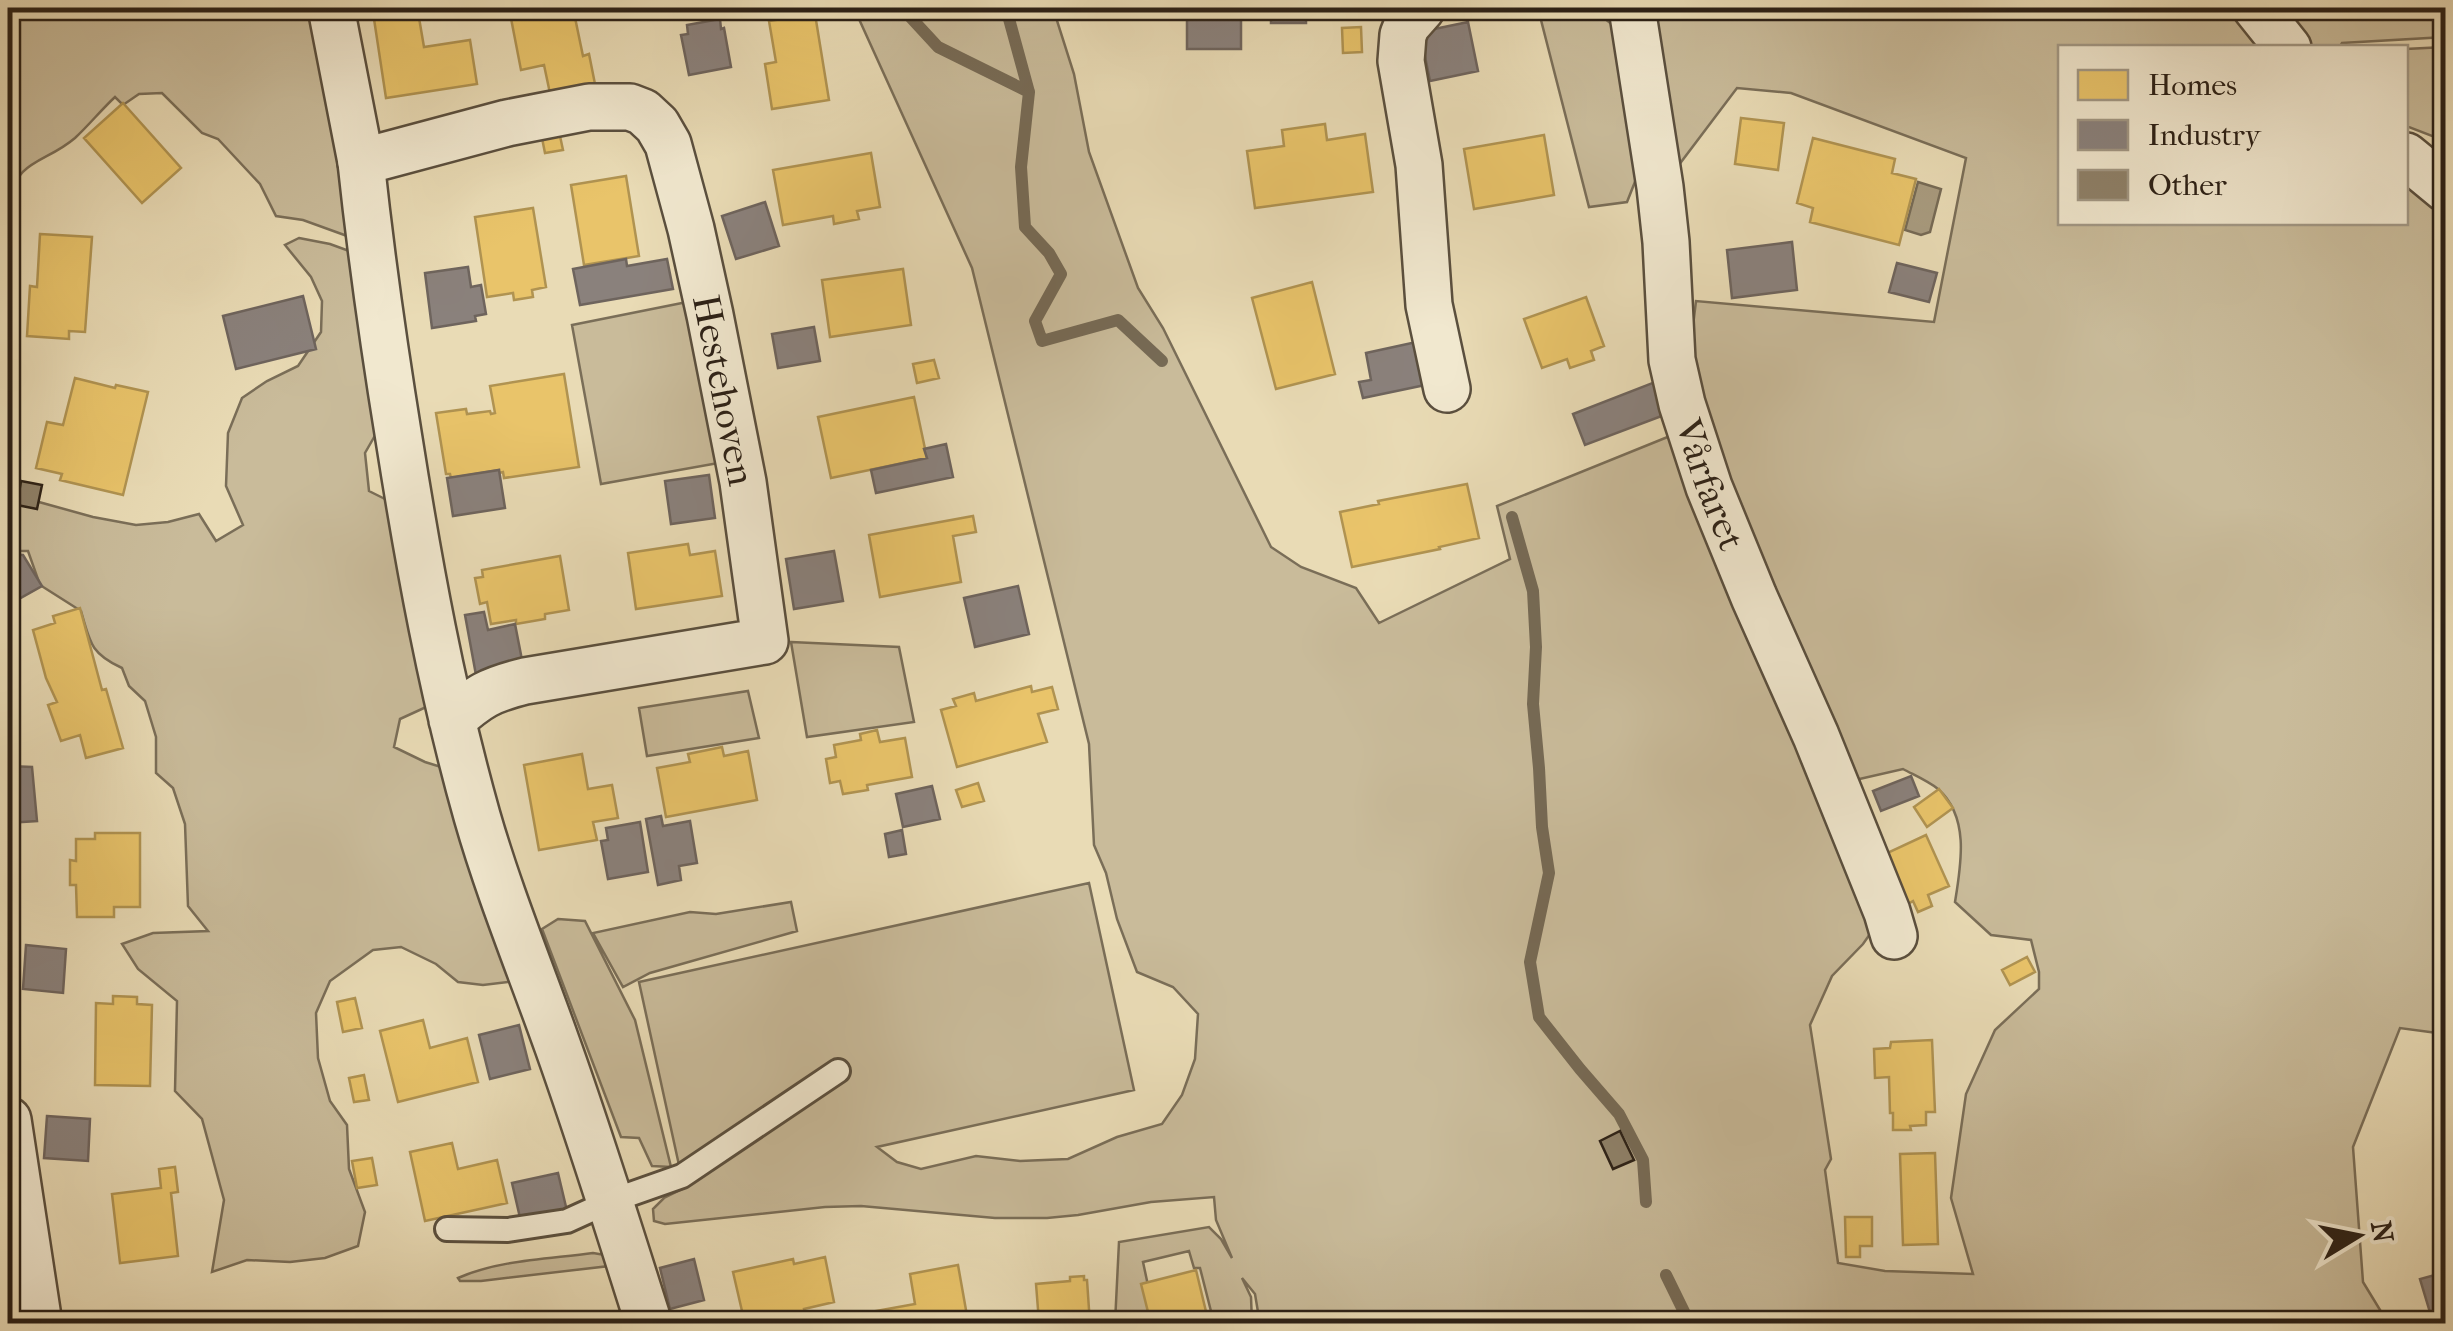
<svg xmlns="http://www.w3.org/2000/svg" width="2453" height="1331" viewBox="0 0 2453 1331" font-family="'IM FELL French Canon',serif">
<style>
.green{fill:#c9bb9a;stroke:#7a6e58;stroke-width:2.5;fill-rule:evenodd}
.water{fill:#a89b7f;stroke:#766a55;stroke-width:2.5}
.homes{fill:#e9c46a;stroke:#b09351;stroke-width:2.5}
.industry{fill:#8a817c;stroke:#6e645d;stroke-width:2.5}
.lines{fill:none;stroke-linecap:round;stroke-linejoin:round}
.stream{stroke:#766a55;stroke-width:12}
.building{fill:#8e8169;stroke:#2b2016;stroke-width:2.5}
.service-casing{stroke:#5a4f3e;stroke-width:28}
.minor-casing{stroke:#5a4f3e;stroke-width:50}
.service{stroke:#f1e8cf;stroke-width:22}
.minor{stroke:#f1e8cf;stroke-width:45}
.labels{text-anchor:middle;stroke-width:10;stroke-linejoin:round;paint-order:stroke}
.street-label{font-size:38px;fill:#2b2016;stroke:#f1e8cf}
</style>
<rect width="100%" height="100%" fill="#e9dbb5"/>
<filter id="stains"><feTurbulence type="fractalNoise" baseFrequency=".002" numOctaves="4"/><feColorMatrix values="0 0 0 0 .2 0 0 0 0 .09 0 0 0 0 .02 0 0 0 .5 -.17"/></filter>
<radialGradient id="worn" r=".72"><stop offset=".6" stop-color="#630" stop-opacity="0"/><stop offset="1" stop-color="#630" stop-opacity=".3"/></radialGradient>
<path class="green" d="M8 8H324L361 241 303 220 276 216 260 184 218 139 202 133 162 93 139 94 123 105 115 97C101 110 89 125 75 138 46 163 17 159 8 202Z
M854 8H1053L1074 74 1089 152 1138 288 1163 328 1271 547 1301 567 1356 588 1379 623 1510 559 1497 506 1675 434 1689 359 1696 301 1934 322 1966 158 1791 93 1737 88 1672 174 1648 8H2445V37L2342 43 2339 48H2060V222H2406V184L2445 214V1034L2400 1028 2353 1147 2363 1282 2388 1323 1260 1324 1255 1294 1242 1278 1251 1297 1252 1323H1214L1200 1268H1194L1189 1251 1143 1262 1156 1323H1115L1119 1242 1209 1227 1221 1239 1232 1258 1216 1220 1214 1197 1151 1202 1078 1215 1047 1218H995L861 1206 825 1207 665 1224 654 1221 653 1209 664 1198 684 1188 639 982 1089 883 1134 1090 877 1147 897 1162 921 1169 976 1156 1020 1161 1068 1159 1117 1137 1162 1124 1182 1095 1195 1059 1198 1014 1173 987 1137 972 1117 919 1106 873 1094 845 1089 744 972 268ZM1903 769C1914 775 1928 781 1938 789 1970 817 1961 865 1955 902L1991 935 2031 940 2039 972V989L1995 1030 1966 1094 1951 1198 1973 1274 1885 1271 1838 1263 1825 1170 1831 1159 1810 1025 1832 976 1863 944 1877 924 1842 783Z
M1579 8H1591L1618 29 1640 169 1627 202 1589 207 1541 20Z
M2445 47H2446L2445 141 2406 126V49Z
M299 238 330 244 360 255 377 432 365 453 369 491 399 506 435 703 400 719 394 747 425 762 451 770 524 980 483 985 458 982 436 964 401 947 373 950 330 981 316 1013 318 1058 330 1101 347 1125 349 1169 365 1212 358 1246 325 1258 290 1262 247 1260 212 1272 224 1200 202 1119 175 1091 177 1001 138 969 122 944 153 933 208 931 188 906 185 824 173 788 156 773V737L145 701 129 686 122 668C91 654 90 643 81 611L40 585 28 551H8V428L18 489 39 502 93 517 136 525 168 522 199 514 216 541 243 525 226 486 228 433 242 398 267 381 298 366 321 332 322 301 311 277 285 245Z
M692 301 724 462 601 484 572 325Z
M791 642 899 647 914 722 807 737Z
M748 691 759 738 647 756 639 708Z
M791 902 797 931 650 973 623 987 593 933 690 912 716 914Z
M558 919 585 921 635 1020 671 1167 652 1166 639 1138 621 1137 542 929Z
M593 1253 611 1256 609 1266 481 1281H460L458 1278C498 1260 549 1259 593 1253Z"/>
<path class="water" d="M1918 182 1941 189 1930 232 1921 235 1905 230Z"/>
<path class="homes" d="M509 8H573L583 56 589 54 596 89 551 98 544 65 521 70Z
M418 12 424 47 470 40 477 84 386 98 374 19Z
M815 14 829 100 772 109 765 64 776 62 769 21Z
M1361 27 1362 52 1343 53 1342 28Z
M123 103 181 168 142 203 84 138Z
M1741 118 1784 123 1778 170 1735 164Z
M1325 124 1327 140 1365 134 1373 192 1255 208 1247 151 1284 146 1282 130Z
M1544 135 1554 195 1474 209 1464 149Z
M560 136 563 150 545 153 542 138Z
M1813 138 1895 159 1892 173 1916 179 1899 245 1810 222 1813 208 1797 203Z
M871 153 880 207 857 211 859 219 834 224 833 216 783 225 773 170Z
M626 176 639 256 584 265 571 185Z
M533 208 546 287 532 290 533 297 514 300 513 293 487 297 475 217Z
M40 234 92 237 85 332 69 331V339L27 336 30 286 37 287Z
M903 269 911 325 830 337 822 280Z
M1312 282 1335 374 1276 389 1252 298Z
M1586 297 1604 346 1591 351 1594 360 1570 368 1567 359 1542 368 1524 319Z
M934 360 939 378 917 383 913 364Z
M564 374 579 467 504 478 503 472 499 473V470L451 478 450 474H446L436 413 466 409 467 414 490 411 491 414 495 413 490 386Z
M75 378 115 388 116 385 148 392 123 495 60 480 62 474 36 468 47 422 63 425Z
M914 397 927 458 831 478 818 417Z
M1467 484 1479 538 1439 547 1440 549 1352 567 1340 512 1379 504 1378 501Z
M973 516 976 532 953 536 961 582 880 597 869 535Z
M688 544 690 555 715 551 722 596 636 609 628 553Z
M560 556 569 610 545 614V619L516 624V620L491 624 487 602 480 604 475 578 483 577 482 570Z
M80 608 102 690 106 689 123 748 86 758 80 735 61 741 48 705 57 702 46 678 33 630 55 623 53 616Z
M1031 686 1032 692 1052 687 1058 709 1038 714 1047 742 957 767 941 710 956 706 953 699 974 693 976 701Z
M877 730 880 742 905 738 912 777 867 785 868 790 843 794 840 781 830 783 826 759 836 757 834 745 861 740 860 734Z
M722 747 724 756 748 751 757 800 666 817 657 768 690 762 688 754Z
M582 754 588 789 612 785 618 818 593 822 597 840 539 850 524 765Z
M978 783 984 801 962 807 956 790Z
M1939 789 1953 808 1927 827 1914 807Z
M95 833H140V907H114V917H77L76 885H70V860L76 861V839H95Z
M1926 835 1949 886 1928 895 1932 906 1918 912 1913 901 1908 904 1885 854Z
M2027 957 2035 972 2010 985 2002 970Z
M113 996 137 997V1004L152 1005 150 1086 95 1085 96 1003 113 1004Z
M355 998 362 1028 343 1032 337 1002Z
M423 1020 430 1048 467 1038 478 1082 398 1102 380 1031Z
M1932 1040 1935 1112H1926V1125L1910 1126 1911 1130H1893V1113H1890L1889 1077 1875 1078 1874 1049 1890 1048 1891 1042Z
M364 1075 369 1100 354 1102 349 1078Z
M452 1143 458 1169 497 1160 507 1203 425 1221 410 1152Z
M1935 1153 1938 1244 1903 1245 1900 1154Z
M372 1158 377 1185 357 1188 352 1161Z
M175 1167 178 1192 171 1193 178 1256 120 1263 112 1194 161 1188 159 1169Z
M1845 1217H1872V1246H1860V1257H1846Z
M825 1257 834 1302 804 1309 807 1324H745L733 1272 793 1259 794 1264Z
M958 1265 966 1310 960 1312 962 1324H878L876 1311 915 1304 910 1274Z
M1196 1270 1209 1324H1151L1141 1284Z
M1084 1276V1280H1087L1090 1324H1013L1039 1322 1036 1284 1070 1281V1277Z"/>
<path class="industry" d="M1271 8H1306V23H1271Z
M1206 9H1229V18H1241V49H1187V18H1206Z
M720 19 721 29 724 28 731 67 689 75 681 35 688 34 687 25Z
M1468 22 1478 71 1430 81 1420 32Z
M765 202 779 246 736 259 722 216Z
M1792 242 1797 290 1732 298 1727 250Z
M626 259 627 266 667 259 673 289 580 305 573 269Z
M1897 263 1937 273 1929 302 1889 292Z
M468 267 471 287 481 285 486 314 475 316 476 321 432 328 425 273Z
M303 296 316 349 236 369 223 316Z
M814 327 820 361 778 368 772 334Z
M1421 341 1430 384 1363 398 1359 382 1371 380 1366 353Z
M1655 382 1667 414 1585 445 1573 414Z
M946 444 953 477 876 493 871 470 927 458 924 449Z
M499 470 505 508 453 516 447 478Z
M709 475 715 518 671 524 665 481Z
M8 549 11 554 23 555 42 586 8 605Z
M834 551 843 601 794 609 786 559Z
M1018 586 1029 634 975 647 964 598Z
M484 612 488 630 515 624 523 665 476 675 465 615Z
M8 766 32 767 37 821 8 823Z
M1911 776 1919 796 1881 811 1873 791Z
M932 786 940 819 903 827 896 794Z
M661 816 663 826 690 821 697 863 679 866 681 880 658 885 646 819Z
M640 822 648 872 608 879 601 841 608 840 606 828Z
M902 830 906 854 889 857 885 834Z
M26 945 66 949 63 993 23 989Z
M519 1025 530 1069 490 1079 479 1035Z
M47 1116 90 1119 88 1161 44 1158Z
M558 1173 567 1211 521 1222 512 1183Z
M694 1259 704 1300 670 1309 660 1268Z
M2446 1272V1323L2442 1324 2440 1317 2432 1319 2420 1279Z"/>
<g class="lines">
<path class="stream" d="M902 8 938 47 1029 92 1021 167 1025 227 1049 253 1061 274 1035 321 1042 341 1118 320 1162 361
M1006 8 1029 92
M1512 517 1533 591 1536 647 1533 704 1539 768 1542 827 1549 873 1530 962 1539 1017 1580 1069 1619 1114 1643 1160 1646 1202
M1666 1275 1690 1324"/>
</g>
<path class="building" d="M21 481 42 485 37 509 17 505Z
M1620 1131 1634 1160 1613 1169 1600 1141Z"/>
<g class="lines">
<g class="service-casing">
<path id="service" d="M447 1229 508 1230 567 1221 611 1201 682 1176 838 1071"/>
</g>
<g class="minor-casing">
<g id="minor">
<path d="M331 8 361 162"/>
<path d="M1422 8 1407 25 1403 35 1401 61 1419 165 1429 305 1447 389"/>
<path id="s1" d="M1632 8 1660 187 1666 242 1672 360 1682 404 1709 487 1754 597 1816 736 1887 912 1894 936"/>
<path d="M2256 8 2288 48"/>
<path d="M2406 156 2446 189"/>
<path d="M452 720C479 696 489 690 525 681L765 641 743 482 710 315 691 229 668 144 657 125 643 112 630 107H589L507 123 361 162C371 255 384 347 399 439 419 566 442 692 477 816 499 893 530 968 557 1044 590 1136 619 1230 649 1324"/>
<path d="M8 1120 39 1324"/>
</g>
</g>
<use href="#service" class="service"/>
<use href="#minor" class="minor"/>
</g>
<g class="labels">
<g class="street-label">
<text transform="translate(724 390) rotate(79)" y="13">Hestehoven</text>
<text dy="13" stroke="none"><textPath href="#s1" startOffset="485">Vårfaret</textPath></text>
</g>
</g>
<rect width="2453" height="1331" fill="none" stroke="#e9dbb5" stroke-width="40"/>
<rect x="10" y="10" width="2433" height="1311" fill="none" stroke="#2b2016" stroke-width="5"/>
<rect x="20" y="20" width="2413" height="1291" fill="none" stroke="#2b2016" stroke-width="2.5"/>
<rect x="2058" y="45" width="350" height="180" fill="#f1e8cf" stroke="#a29885" stroke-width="2.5"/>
<rect x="2078" y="70" width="50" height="30" fill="#e9c46a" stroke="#a29885" stroke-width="2.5"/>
<text x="2148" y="95" font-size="30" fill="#2b2016">Homes</text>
<rect x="2078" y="120" width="50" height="30" fill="#8a817c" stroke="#a29885" stroke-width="2.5"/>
<text x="2148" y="145" font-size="30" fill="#2b2016">Industry</text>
<rect x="2078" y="170" width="50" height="30" fill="#8e8169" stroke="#a29885" stroke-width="2.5"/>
<text x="2148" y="195" font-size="30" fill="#2b2016">Other</text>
<g transform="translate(2358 1236) rotate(80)" stroke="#f1e8cf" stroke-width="8" paint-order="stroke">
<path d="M0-8L18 38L0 25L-18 38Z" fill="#2b2016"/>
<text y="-15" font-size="28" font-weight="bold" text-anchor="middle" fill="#2b2016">N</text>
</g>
<rect width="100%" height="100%" filter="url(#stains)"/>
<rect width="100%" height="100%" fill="url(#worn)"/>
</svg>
